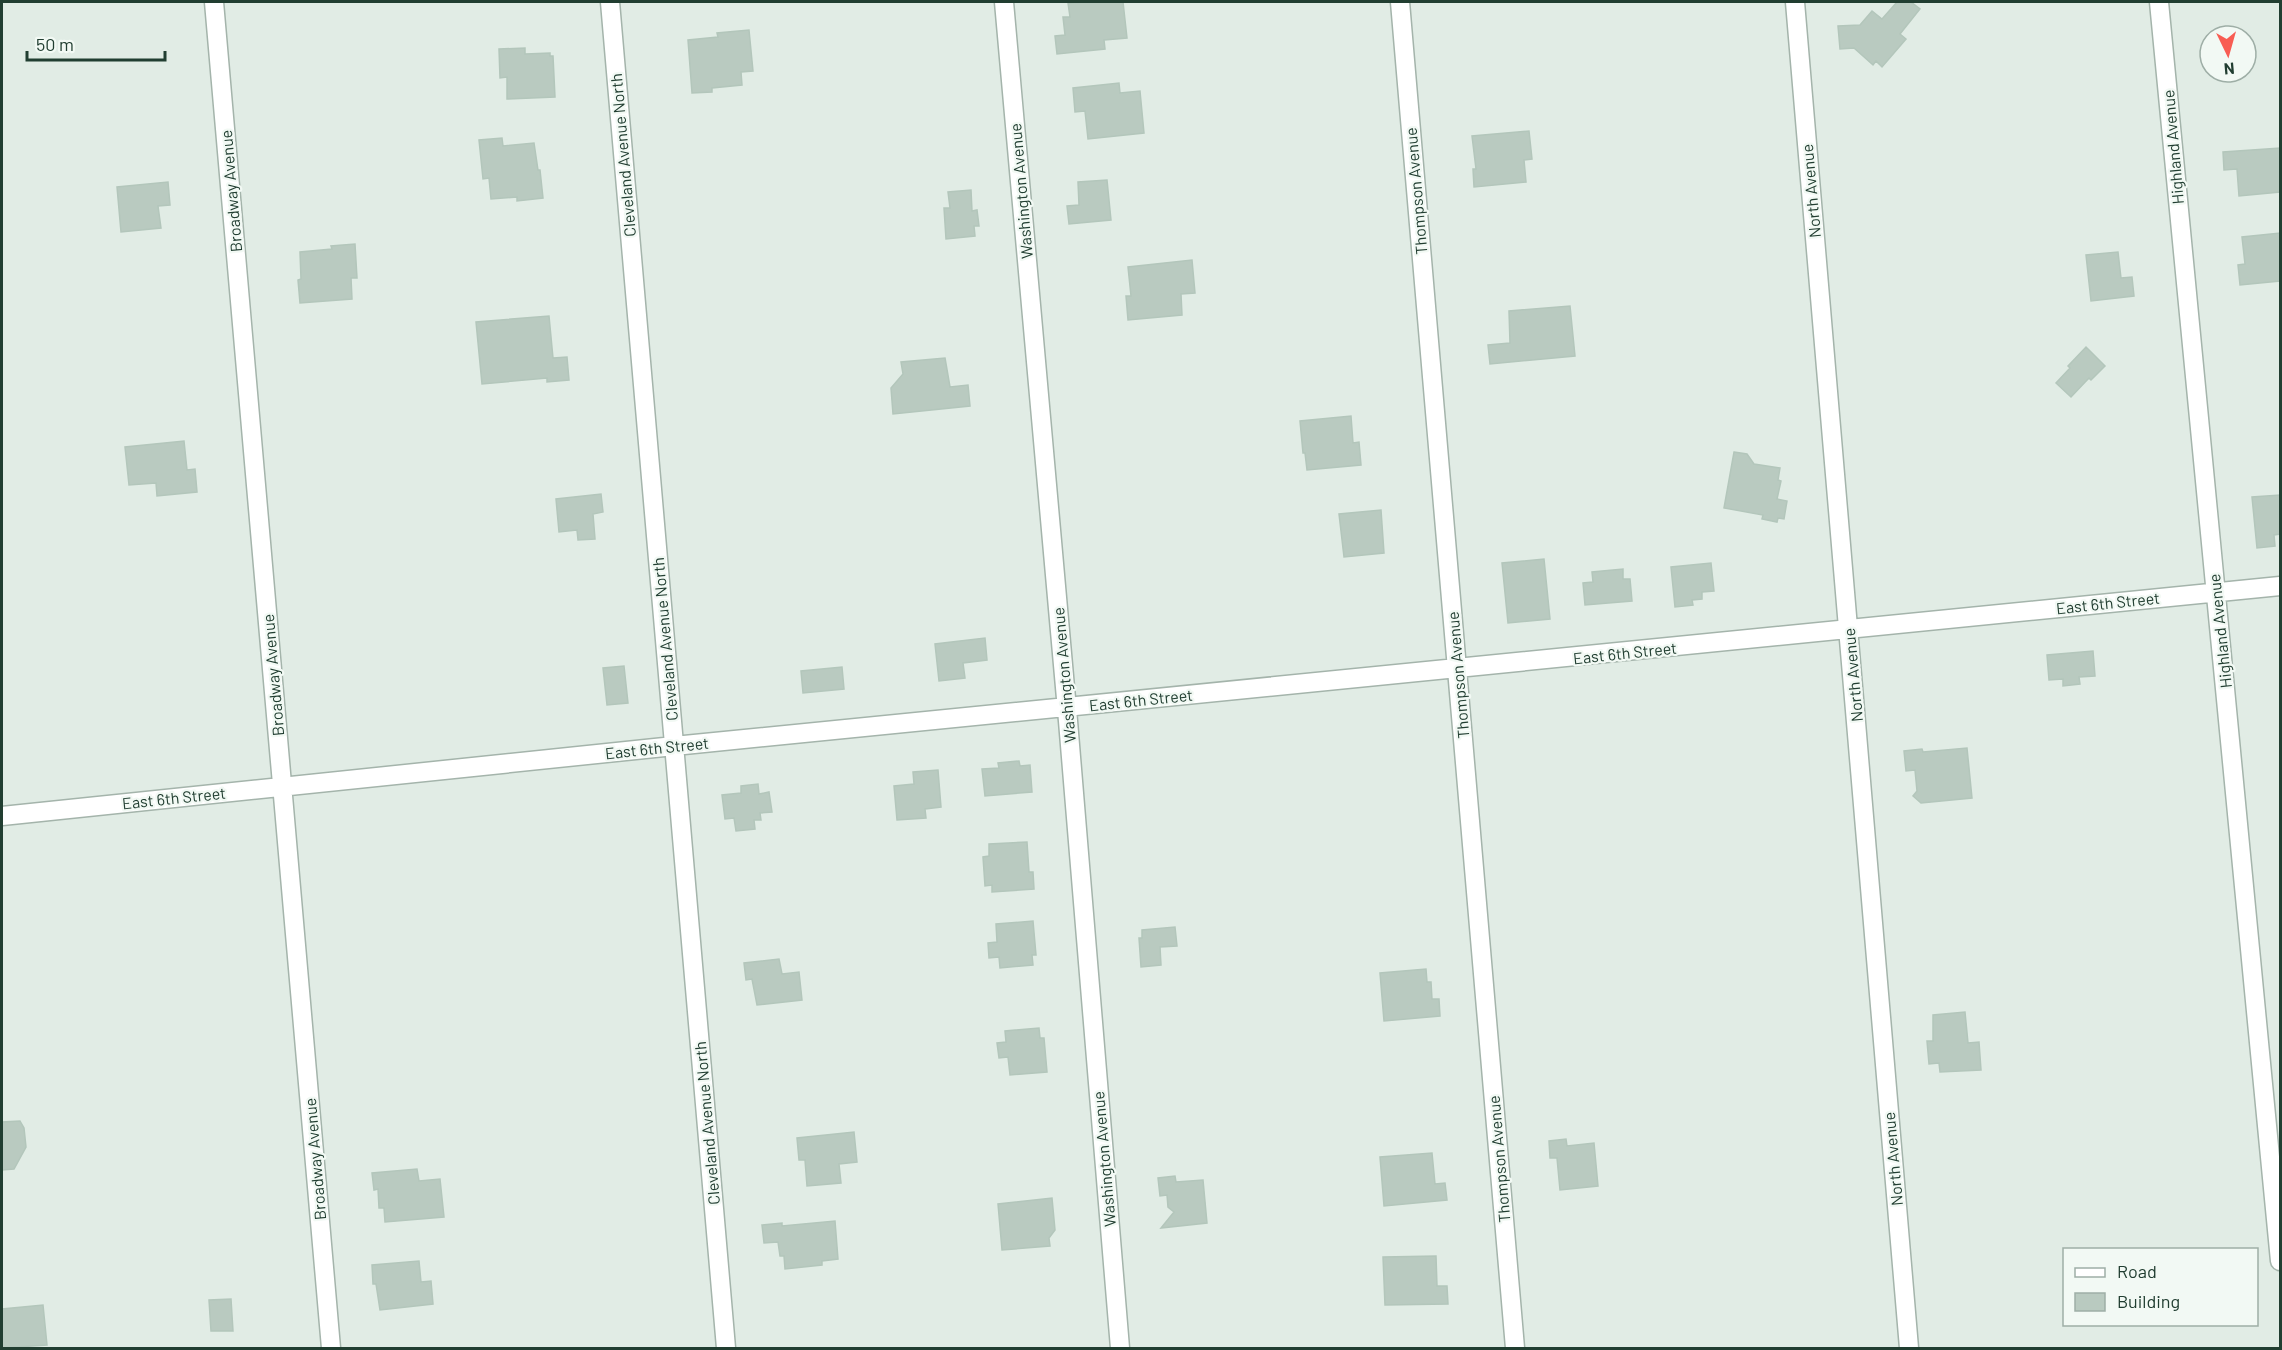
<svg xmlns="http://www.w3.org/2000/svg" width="2282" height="1350" viewBox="0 0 2282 1350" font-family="Barlow,sans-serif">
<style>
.building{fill:#b9cac0;stroke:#b3c6bb;stroke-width:1.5}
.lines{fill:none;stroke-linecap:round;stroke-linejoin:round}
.minor-casing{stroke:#a4b4ab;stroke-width:21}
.minor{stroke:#fff;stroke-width:18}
.labels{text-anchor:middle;stroke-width:4.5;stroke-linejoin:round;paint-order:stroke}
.street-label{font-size:16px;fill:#213e31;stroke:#f2f9f4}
</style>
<rect width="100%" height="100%" fill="#e1ece5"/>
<path class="building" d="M1085 2H1123L1127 38 1104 40 1105 49 1057 54 1055 36 1065 35 1063 17H1070L1068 3Z
M1897 2H1911L1920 9 1900 34 1906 39 1882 67 1876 61 1873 65 1854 48 1840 49 1838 26 1860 25 1872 11 1882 19Z
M749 30 753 71 741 72 742 85 712 88V92L692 93 688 40 718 37 717 33Z
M525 48V54L550 53V56H553L555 97 507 99V77L500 78 499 49Z
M1119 83 1120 93 1140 91 1144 133 1088 139 1085 111 1075 112 1073 88Z
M1529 131 1532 159 1524 160 1526 182 1474 187 1473 169H1476L1472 136Z
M502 138 503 146 534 143 538 170H540L543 198 517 201V197L491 199 489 178 483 179 479 140Z
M2280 148V192L2239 196 2237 169 2224 170 2223 152Z
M1107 180 1111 220 1069 224 1067 206 1079 205 1078 182Z
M168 182 170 205 158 206 161 228 121 232 117 187Z
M971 190 972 211 977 210 979 226H974L975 236 946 239 944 208H950L948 192Z
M2280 233V281L2240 285 2238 265 2245 264 2242 237Z
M355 244 357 278H351L352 299 300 303 298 280 301 279 300 252 332 249 331 246Z
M2118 252 2121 278 2132 277 2134 296 2091 301 2086 255Z
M1192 260 1195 293 1181 294 1182 315 1128 320 1126 296H1131L1128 267Z
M1570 306 1575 356 1490 364 1488 345 1510 343 1509 311Z
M549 316 553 358 567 357 569 380 547 382V378L482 384 476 322Z
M2086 347 2105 366 2091 380 2089 378 2071 397 2056 383 2070 368 2068 366Z
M945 358 950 387 968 385 970 406 893 414 891 388 903 374 901 362Z
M1351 416 1353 443 1359 442 1361 465 1307 470 1305 453H1303L1300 421Z
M184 441 187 470 195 469 197 492 157 496 156 483 129 485 125 447Z
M1734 452 1747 454 1754 464 1780 468 1778 480 1781 481 1777 499 1787 501 1784 519 1778 518 1777 522 1762 519 1763 515 1724 508Z
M601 494 603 512 593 514 595 539 578 540 577 530 559 532 556 499Z
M2280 495V534L2274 535 2275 546 2257 548 2252 497Z
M1381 510 1384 553 1344 557 1339 514Z
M1544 559 1550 619 1508 623 1502 563Z
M1711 563 1714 591 1702 592V599L1692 600 1693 605 1675 607 1671 567Z
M1623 569V579H1630L1632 601 1585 605 1583 583 1593 582 1592 572Z
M985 638 987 660 963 663 965 678 939 681 935 644Z
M2093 651 2095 676 2079 677 2080 684 2063 686V679L2049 680 2047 655Z
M624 666 628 703 607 705 603 668Z
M842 667 844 689 803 693 801 671Z
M1967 748 1972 798 1921 803 1913 796 1917 791 1915 770 1906 771 1904 751 1922 749 1923 752Z
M1019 761 1020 766 1030 765 1032 792 985 796 982 769 999 768 998 763Z
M938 770 941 807 925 809 926 818 897 820 894 786 914 784 913 772Z
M758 784 759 794 769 792 772 812 760 813 761 820H754L755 829 736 831 734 818 725 819 722 795 741 793V786Z
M1027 842 1029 872H1033L1034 889 992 892V885L985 886 983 857 989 856V844Z
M1033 921 1036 955H1032L1033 965 1000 968 999 957 989 958 988 943 997 942 996 924Z
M1175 927 1177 946 1160 947 1161 965 1141 967 1139 938H1142V930Z
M779 959 782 974 799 972 802 1000 757 1005 752 979 746 980 744 963Z
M1426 969 1427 982H1431L1432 999H1439L1440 1016 1384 1021 1380 973Z
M1965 1012 1968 1043 1979 1042 1981 1070 1940 1072 1939 1063 1929 1064 1927 1041H1933V1015Z
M1039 1028 1040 1038H1044L1047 1072 1010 1075 1008 1057 999 1058 997 1043 1006 1042 1005 1031Z
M20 1121 24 1128 26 1147 14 1169 2 1170V1122Z
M854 1132 857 1162 839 1164 841 1183 807 1186 805 1160H799L797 1138Z
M1566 1139 1567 1146 1594 1143 1598 1186 1560 1190 1557 1158H1550L1549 1141Z
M1432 1153 1435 1184 1445 1183 1447 1200 1384 1206 1380 1157Z
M417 1169 419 1181 440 1179 444 1217 385 1222 384 1208H379L378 1189 374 1190 372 1173Z
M1175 1176 1176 1182 1203 1180 1207 1223 1161 1228 1174 1212 1168 1207 1167 1195 1160 1196 1158 1178Z
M1052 1198 1055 1230 1049 1238 1050 1246 1002 1250 998 1204Z
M835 1221 838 1259 822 1261V1265L785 1269 784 1256H780L778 1242 764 1243 762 1225 782 1223V1226Z
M1436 1256 1437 1286H1447L1448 1304 1385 1305 1383 1257Z
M419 1261 421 1282 431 1281 433 1304 380 1310 376 1284H373L372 1265Z
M231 1299 233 1331H211L209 1300Z
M43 1305 47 1345 2 1348V1309Z"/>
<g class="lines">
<g class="minor-casing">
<path id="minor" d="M214 2 331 1348
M610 2 726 1348
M1004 2 1068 721 1120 1348
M1400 2 1515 1348
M1795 2 1909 1348
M2159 2 2280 1261
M2 816 674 746 2280 586"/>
</g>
<use href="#minor" class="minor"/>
</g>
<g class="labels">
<g class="street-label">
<text transform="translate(2173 147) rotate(-95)" y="6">Highland Avenue</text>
<text transform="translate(623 155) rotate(-95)" y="6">Cleveland Avenue North</text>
<text transform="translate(231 191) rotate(-95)" y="6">Broadway Avenue</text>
<text transform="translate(1021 191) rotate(-95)" y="6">Washington Avenue</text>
<text transform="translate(1416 191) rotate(-95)" y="6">Thompson Avenue</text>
<text transform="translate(1811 191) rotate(-95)" y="6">North Avenue</text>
<text transform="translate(2108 603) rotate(-6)" y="6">East 6th Street</text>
<text transform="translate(2220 631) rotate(-96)" y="6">Highland Avenue</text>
<text transform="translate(665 639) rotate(-95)" y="6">Cleveland Avenue North</text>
<text transform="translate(1625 653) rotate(-6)" y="6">East 6th Street</text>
<text transform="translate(273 675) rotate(-95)" y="6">Broadway Avenue</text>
<text transform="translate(1064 675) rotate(-95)" y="6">Washington Avenue</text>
<text transform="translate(1458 675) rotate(-95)" y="6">Thompson Avenue</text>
<text transform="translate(1853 675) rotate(-95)" y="6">North Avenue</text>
<text transform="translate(1141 700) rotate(-6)" y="6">East 6th Street</text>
<text transform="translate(657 748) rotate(-6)" y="6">East 6th Street</text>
<text transform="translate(174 798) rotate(-6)" y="6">East 6th Street</text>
<text transform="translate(707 1123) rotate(-95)" y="6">Cleveland Avenue North</text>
<text transform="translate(315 1159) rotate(-95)" y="6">Broadway Avenue</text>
<text transform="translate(1104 1159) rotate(-95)" y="6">Washington Avenue</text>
<text transform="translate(1499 1159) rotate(-95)" y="6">Thompson Avenue</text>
<text transform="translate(1893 1159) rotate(-95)" y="6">North Avenue</text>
</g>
</g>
<rect width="2282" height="1350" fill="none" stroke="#213e31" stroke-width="6"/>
<rect x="2063" y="1248" width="195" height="78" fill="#f2f9f4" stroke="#9eaea6" stroke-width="1.5"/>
<rect x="2075" y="1268" width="30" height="9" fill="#ffffff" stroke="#9eaea6" stroke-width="1.5"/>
<text x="2117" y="1278" font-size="18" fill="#213e31">Road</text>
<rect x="2075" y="1293" width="30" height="18" fill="#b9cac0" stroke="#9eaea6" stroke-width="1.5"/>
<text x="2117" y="1308" font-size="18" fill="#213e31">Building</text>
<g transform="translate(2228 54) rotate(175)"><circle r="28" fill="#f2f9f4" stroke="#9eaea6" stroke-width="1.5"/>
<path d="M0-4.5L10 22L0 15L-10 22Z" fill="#f85d53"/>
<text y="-9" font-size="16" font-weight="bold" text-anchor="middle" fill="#213e31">N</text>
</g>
<path d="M27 51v9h138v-9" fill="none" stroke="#213e31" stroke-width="3"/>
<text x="36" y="51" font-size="18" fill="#213e31" stroke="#f2f9f4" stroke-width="4.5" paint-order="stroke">50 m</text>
</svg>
